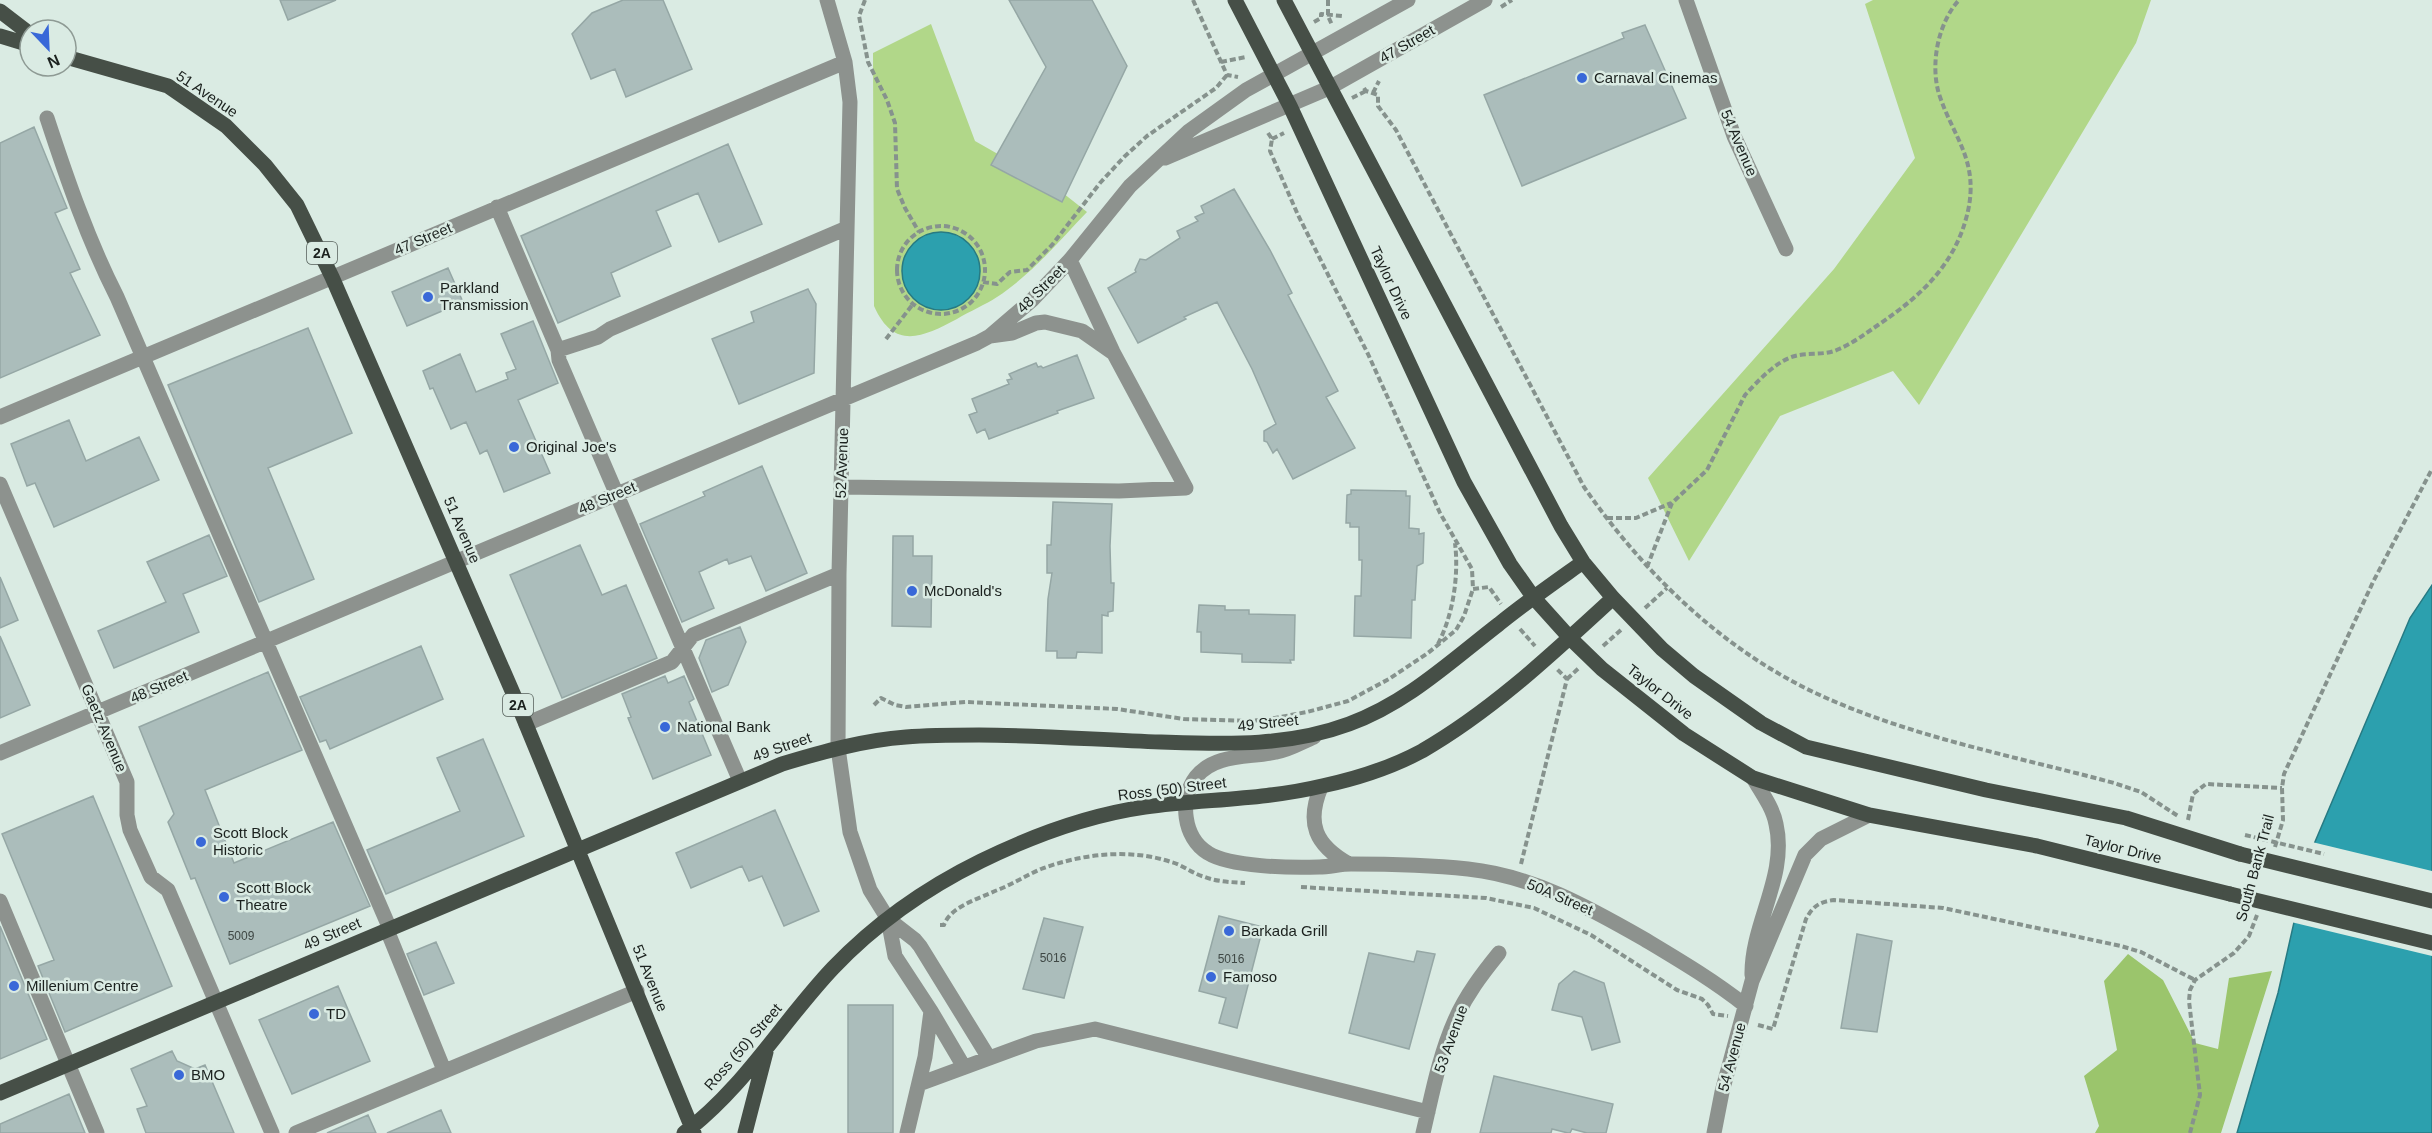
<svg xmlns="http://www.w3.org/2000/svg" width="2432" height="1133" viewBox="0 0 2432 1133" font-family="Arial,sans-serif">
<style>
.green{fill:#b1d789}
.forest{fill:#9bc56c}
.water{fill:#2ca0ae;stroke:#277a83;stroke-width:1.5}
.pier{fill:#daebe3}
.building{fill:#abbdbb;stroke:#95a7a5;stroke-width:1.5}
.lines{fill:none;stroke-linecap:round;stroke-linejoin:round}
.path{stroke:#86928d;stroke-width:4;stroke-dasharray:6 3;stroke-linecap:butt}
.minor{stroke:#8d928e;stroke-width:15}
.major{stroke:#464f47;stroke-width:15}
.path-bridge{stroke:#86928d;stroke-width:4;stroke-dasharray:6 3;stroke-linecap:butt}
.major-bridge{stroke:#464f47;stroke-width:15}
.poi-dot{fill:#3968d8;stroke:#daebe3;stroke-width:2}
.labels{text-anchor:middle;stroke-width:5;stroke-linejoin:round;paint-order:stroke}
.number-label{font-size:12px;fill:#3f4845}
.shield{fill:#daebe3;stroke:#545e59;stroke-width:1.5}
.shield-label{font-size:14px;font-weight:bold;fill:#1b211e}
.street-label{font-size:15px;fill:#1b211e;stroke:#daebe3}
.poi-label{font-size:15px;fill:#1b211e;stroke:#daebe3;text-anchor:start}
</style>
<rect width="100%" height="100%" fill="#daebe3"/>
<path class="green" d="M1873 0H2151L2136 43 1919 405 1893 371 1780 416 1689 561 1648 478 1834 269 1915 158 1865 4Z
M931 24 975 141 1054 186 1087 212C1059 241 1032 274 997 297 985 305 970 311 957 319 923 337 894 351 874 306L873 53Z"/>
<path class="forest" d="M2128 954 2163 980 2195 1043 2218 1049 2229 978 2272 971 2221 1133H2095L2099 1126 2084 1076 2117 1050 2104 981Z"/>
<path class="water" d="M902 271a39 39 0 1 1 78 0a39 39 0 1 1-78 0Z
M2432 585V1133H2237L2278 993 2309 856 2410 618Z"/>
<path class="pier" d="M2312 842 2432 871V956L2291 922 2306 855Z"/>
<path class="building" d="M280 0H336L288 20Z
M623 0H663L692 69 626 97 615 69 591 79 572 34 592 13Z
M1009 0H1092L1127 66 1062 202 991 165 1046 67Z
M1645 25 1686 118 1522 186 1484 95 1624 38 1622 33Z
M34 127 67 208 55 213 80 269 70 273 100 335 0 378V143Z
M728 144 762 224 719 242 698 193 656 211 671 246 611 273 620 296 558 323 521 236Z
M1234 189 1270 250 1292 293 1288 295 1338 391 1326 397 1355 448 1293 479 1277 449 1273 453 1267 442 1264 441V431L1276 424 1252 369 1217 302 1184 317 1186 319 1138 343 1108 288 1136 272 1135 270 1140 259 1146 260 1180 238 1177 231 1198 221 1195 217 1204 213 1201 206Z
M448 268 463 302 407 326 392 292Z
M808 289 816 304 814 373 739 404 712 339 754 322 751 312Z
M533 321 558 383 518 400 550 473 504 492 487 450 480 454 466 422 451 429 433 388 430 389 423 371 460 354 476 392 508 379 506 373 516 369 501 334Z
M308 328 352 433 268 468 314 579 259 602 168 385Z
M1077 355 1094 398 1057 411 1058 413 989 439 985 429 977 433 969 415 977 412 972 399 1009 384 1007 380 1012 379 1009 374 1036 363 1038 367 1041 366 1043 368Z
M69 420 86 461 139 437 159 480 54 527 35 483 27 486 11 444Z
M762 466 807 573 766 591 751 556 729 564 727 559 699 572 714 608 682 622 640 524 705 496 703 492Z
M1351 490 1406 491V496H1410L1409 528 1419 529V534L1424 533 1423 563 1417 566 1415 600H1412L1411 638 1354 636 1355 596H1361L1362 560H1359V527H1350V523H1346L1347 495 1351 494Z
M1053 502 1112 504 1110 546 1111 583H1114L1113 611 1108 612V616L1102 615V653L1077 652 1076 658H1057V651H1046L1048 599 1052 573H1047V545H1051Z
M209 535 227 576 183 594 199 632 114 668 98 631 166 602 147 562Z
M893 536H913V556H932L931 627 892 626Z
M580 545 602 595 626 585 657 658 562 698 510 575Z
M0 577 18 620 0 628Z
M1199 605 1225 606V610H1249V614L1295 615 1294 660H1290L1291 663 1242 662V654L1201 652V632H1197Z
M740 627 746 642 728 685 712 692 699 658 706 640Z
M0 636 30 705 0 718Z
M421 646 443 699 330 749 326 740 320 742 300 697Z
M268 672 302 750 205 790 234 863 333 822 370 906 230 964 195 878 191 879 168 822 174 814 139 727Z
M665 676 668 683 684 676 694 699 689 702 711 755 653 779 628 718 631 717 622 694Z
M483 739 524 836 386 894 367 850 460 811 437 758Z
M93 796 172 986 65 1032 38 966 54 960 2 834Z
M775 810 819 911 784 926 762 876 749 881 742 866 691 888 676 853Z
M1219 916 1263 927 1237 1028 1219 1023 1226 998 1199 991Z
M1044 918 1083 927 1064 998 1023 989Z
M0 926 47 1039 0 1059Z
M1857 934 1892 941 1877 1032 1841 1028Z
M436 942 454 983 424 995 407 954Z
M1417 951 1435 954 1409 1049 1349 1033 1369 953 1414 962Z
M1574 971 1604 983 1620 1042 1592 1050 1582 1017 1552 1010 1559 984Z
M338 986 370 1061 292 1094 259 1020Z
M848 1005H893V1133H848Z
M172 1051 177 1061 195 1069 205 1065 234 1133H146L137 1109 147 1106 131 1069Z
M1494 1076 1613 1104 1606 1133H1587L1572 1129 1570 1133H1568L1552 1129 1551 1133H1480Z
M69 1094 85 1133H0V1124Z
M441 1110 451 1133H387Z
M368 1115 376 1133H327Z"/>
<g class="lines">
<path class="path" d="M865 0 859 16 868 62 887 100 895 123 897 189 905 208 919 232
M1193 0 1227 75 1238 77
M1328 0V16L1332 25
M1501 7 1512 0
M1314 22 1321 18V14L1342 16
M1221 62 1246 57
M1364 88 1366 91 1378 95V106L1396 130 1584 487C1648 579 1733 660 1838 703 1926 740 2022 758 2114 783L2141 792 2178 816
M1373 93 1379 81
M1352 98 1366 91
M1268 133 1272 139 1270 151 1298 215 1368 354 1440 513 1472 569 1473 589 1489 587 1501 604
M1272 139 1284 133
M897 270a44 44 0 1 1 88 0a44 44 0 1 1-88 0Z
M983 282 997 284 1010 272 1027 270 1052 245 1100 183 1124 157 1147 136 1216 88 1227 75
M886 339 913 304
M1607 518H1636L1671 503
M1647 567 1672 503 1707 470 1745 395C1758 381 1776 361 1795 356 1809 352 1825 356 1839 349 1853 343 1865 334 1878 325 1921 296 1956 264 1968 211 1979 160 1953 137 1939 94 1930 64 1938 23 1959 0
M1645 608 1667 588
M1520 629 1535 646
M1438 644C1453 615 1459 576 1455 543
M1603 646 1622 629
M1567 679 1580 667
M874 705 881 698 895 705 906 707 966 702 1117 709 1184 719 1252 721 1275 718 1307 712 1348 701 1389 679 1428 653 1456 630 1464 616 1473 589
M2188 820 2193 794 2206 784 2282 788
M2275 847 2283 820 2282 788 2284 774 2373 582 2432 469
M1521 864 1567 679 1557 669
M1301 887 1486 898 1534 908 1591 935 1677 990 1702 999 1708 1005 1713 1014 1728 1016
M940 925H944C950 907 978 899 995 891 1011 885 1025 876 1041 869 1081 854 1130 848 1171 862 1183 865 1193 874 1205 877 1218 882 1231 882 1245 883
M1758 1025 1773 1029 1806 919C1813 906 1819 902 1834 900L1943 908 2121 946 2141 952 2195 980
M2190 1133 2200 1095 2189 1001 2190 990 2195 980 2234 953 2249 936 2257 915"/>
<path class="minor" d="M827 0 845 62 850 102 839 574 838 748 850 832 870 890 888 919 915 940 920 946 989 1058
M1686 0 1734 136 1786 249
M47 118C67 179 88 240 117 297L390 929
M1165 158 1329 88 1485 0
M497 207 558 350 559 360 740 781
M990 336 1012 333 1036 323 1045 322 1082 331 1112 352
M558 350 598 337 610 329 847 228
M0 417 845 62
M0 484 127 782V815L130 830 151 877 168 890 272 1133
M842 487 1119 491 1186 488 1113 352 1070 260
M526 724 672 662 693 635 839 574
M1314 737C1302 742 1289 750 1276 752 1250 758 1215 753 1196 777 1179 799 1183 838 1208 853 1230 867 1291 868 1319 867 1330 867 1340 864 1351 864 1389 864 1430 865 1468 869 1533 876 1588 907 1644 939 1679 960 1713 980 1746 1006
M0 753 977 343 990 336 1032 300 1070 260 1130 186 1189 131 1246 90 1408 0
M1321 787C1306 823 1315 845 1349 864
M0 901 97 1133
M888 919 895 956 931 1011 964 1067
M387 930 444 1070
M1752 975C1751 924 1788 876 1776 824 1773 808 1762 793 1753 778
M919 1084 1036 1041 1095 1029 1428 1112
M296 1133 637 991
M907 1133 925 1057 931 1011
M1423 1133C1432 1095 1439 1056 1455 1020 1466 995 1482 974 1499 953
M1714 1133 1722 1092 1752 981 1805 855 1821 839 1869 815"/>
<path class="major" d="M1235 0 1290 106 1464 482 1510 564 1534 598 1570 638 1602 669 1684 734 1753 778 1869 815 2037 846 2230 894
M1284 0 1561 526 1583 562 1613 598 1662 649 1694 676 1761 723 1806 747 1986 790 2126 818 2240 854
M0 11 30 34
M0 36 30 45
M66 57 168 86 226 126 265 165 297 205 332 277 516 700 694 1133
M0 1093 782 764C822 752 864 740 906 737 930 735 955 735 979 735 1039 735 1100 740 1161 742 1225 744 1287 747 1349 724 1407 703 1451 661 1499 624 1526 602 1555 582 1583 562
M684 1133C744 1088 782 1022 833 968 876 923 926 888 981 861 1032 836 1089 815 1145 807 1204 799 1264 800 1322 786 1355 779 1392 767 1422 751 1493 710 1553 653 1613 598
M745 1133 766 1052"/>
<path class="path-bridge" d="M2245 835 2324 854"/>
<path class="major-bridge" d="M2240 854 2432 901
M2230 894 2432 943"/>
</g>
<g class="poi-dot">
<circle cx="1582" cy="78" r="6"/>
<circle cx="428" cy="297" r="6"/>
<circle cx="514" cy="447" r="6"/>
<circle cx="912" cy="591" r="6"/>
<circle cx="665" cy="727" r="6"/>
<circle cx="201" cy="842" r="6"/>
<circle cx="224" cy="897" r="6"/>
<circle cx="1229" cy="931" r="6"/>
<circle cx="1211" cy="977" r="6"/>
<circle cx="14" cy="986" r="6"/>
<circle cx="314" cy="1014" r="6"/>
<circle cx="179" cy="1075" r="6"/>
</g>
<g class="labels">
<g class="number-label">
<text x="241" y="940">5009</text>
<text x="1053" y="962">5016</text>
<text x="1231" y="963">5016</text>
</g>
<g class="shield">
<rect x="307" y="242" width="30" height="22" rx="4.5"/>
<rect x="503" y="694" width="30" height="22" rx="4.5"/>
</g>
<g class="shield-label">
<text x="322" y="258">2A</text>
<text x="518" y="710">2A</text>
</g>
<g class="street-label">
<text transform="translate(1407 44) rotate(-30)" y="5">47 Street</text>
<text transform="translate(207 94) rotate(34)" y="5">51 Avenue</text>
<text transform="translate(1739 143) rotate(67)" y="5">54 Avenue</text>
<text transform="translate(423 239) rotate(-23)" y="5">47 Street</text>
<text transform="translate(1391 283) rotate(65)" y="5">Taylor Drive</text>
<text transform="translate(1041 289) rotate(-45)" y="5">48 Street</text>
<text transform="translate(842 463) rotate(-88)" y="5">52 Avenue</text>
<text transform="translate(607 498) rotate(-23)" y="5">48 Street</text>
<text transform="translate(462 530) rotate(67)" y="5">51 Avenue</text>
<text transform="translate(159 687) rotate(-23)" y="5">48 Street</text>
<text transform="translate(1660 692) rotate(38)" y="5">Taylor Drive</text>
<text transform="translate(1268 723) rotate(-6)" y="5">49 Street</text>
<text transform="translate(104 728) rotate(67)" y="5">Gaetz Avenue</text>
<text transform="translate(782 747) rotate(-19)" y="5">49 Street</text>
<text transform="translate(1172 789) rotate(-7)" y="5">Ross (50) Street</text>
<text transform="translate(2123 849) rotate(14)" y="5">Taylor Drive</text>
<text transform="translate(2255 868) rotate(-75)" y="5">South Bank Trail</text>
<text transform="translate(1560 897) rotate(23)" y="5">50A Street</text>
<text transform="translate(332 934) rotate(-23)" y="5">49 Street</text>
<text transform="translate(650 978) rotate(68)" y="5">51 Avenue</text>
<text transform="translate(1451 1039) rotate(-70)" y="5">53 Avenue</text>
<text transform="translate(743 1047) rotate(-49)" y="5">Ross (50) Street</text>
<text transform="translate(1732 1057) rotate(-75)" y="5">54 Avenue</text>
</g>
<g class="poi-label">
<text x="1594" y="83">Carnaval Cinemas</text>
<text x="440" y="293">Parkland<tspan x="440" dy="17">Transmission</tspan></text>
<text x="526" y="452">Original Joe's</text>
<text x="924" y="596">McDonald's</text>
<text x="677" y="732">National Bank</text>
<text x="213" y="838">Scott Block<tspan x="213" dy="17">Historic</tspan></text>
<text x="236" y="893">Scott Block<tspan x="236" dy="17">Theatre</tspan></text>
<text x="1241" y="936">Barkada Grill</text>
<text x="1223" y="982">Famoso</text>
<text x="26" y="991">Millenium Centre</text>
<text x="326" y="1019">TD</text>
<text x="191" y="1080">BMO</text>
</g>
</g>
<g transform="translate(48 48) rotate(157)"><circle r="28" fill="#daebe3" stroke="#8e9a94" stroke-width="1.5"/>
<path d="M0-4.5L10 22L0 15L-10 22Z" fill="#3968d8"/>
<text y="-9" font-size="16" font-weight="bold" text-anchor="middle" fill="#1b211e">N</text>
</g>
</svg>
